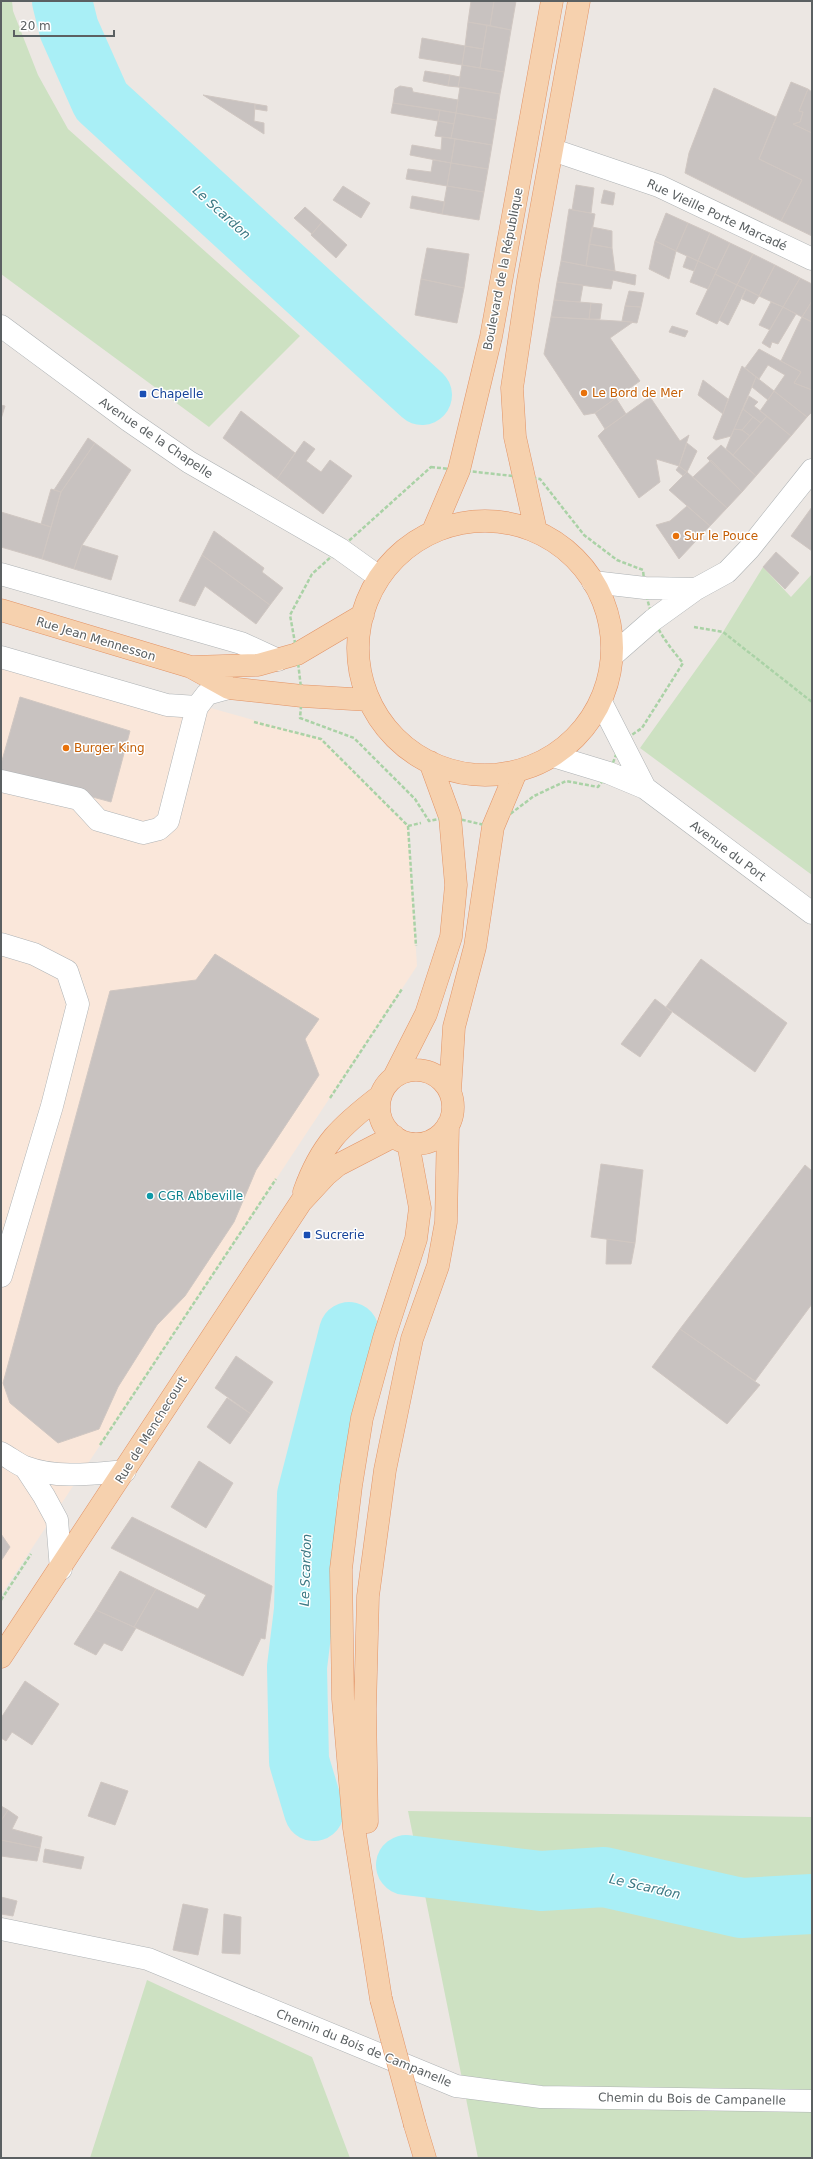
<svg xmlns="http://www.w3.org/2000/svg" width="813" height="2159" viewBox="0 0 813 2159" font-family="'DejaVu Sans',sans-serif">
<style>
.commercial{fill:#fae7da}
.green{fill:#cde1c2}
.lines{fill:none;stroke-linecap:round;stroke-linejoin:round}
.river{stroke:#a9eff6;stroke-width:60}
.building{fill:#c8c2c0;stroke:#d0c7c2}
.minor-casing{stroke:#aeb2b4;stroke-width:23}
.major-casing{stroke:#e29366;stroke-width:23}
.path{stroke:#aad2a6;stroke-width:2.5;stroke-dasharray:4 2;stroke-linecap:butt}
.minor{stroke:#fff;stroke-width:22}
.major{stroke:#f6d1ae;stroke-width:22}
.major-bridge-casing{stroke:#e29366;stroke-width:23;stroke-linecap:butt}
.major-bridge{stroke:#f6d1ae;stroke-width:22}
.food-dot{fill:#e8710a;stroke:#fff;stroke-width:1.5}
.transit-dot{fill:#1a4fb4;stroke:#fff;stroke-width:1.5}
.culture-dot{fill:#0f9aa8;stroke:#fff;stroke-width:1.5}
.labels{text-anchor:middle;stroke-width:3;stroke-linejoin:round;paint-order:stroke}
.street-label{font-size:12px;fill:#5b6062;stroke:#fff}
.food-label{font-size:12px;fill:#c56008;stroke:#fff;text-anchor:start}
.transit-label{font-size:12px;fill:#164399;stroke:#fff;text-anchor:start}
.culture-label{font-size:12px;fill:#0d838f;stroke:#fff;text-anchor:start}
.water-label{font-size:13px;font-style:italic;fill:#3c7984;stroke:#fff}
</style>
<rect width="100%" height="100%" fill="#ece7e3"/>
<path class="commercial" d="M1 649 321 739 408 826 417 966 1 1595Z"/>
<path class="green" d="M1 1H12L13 11 38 75 68 129 300 336 209 427 1 274Z
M763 567 791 597 812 574V875L640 748 723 632Z
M408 1811 812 1817V2158H478Z
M147 1980 312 2057 350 2158H90Z"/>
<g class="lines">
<path class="river" d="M62 1 69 29 101 101 422 395
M314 1811 299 1761 297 1667 304 1610 307 1495 349 1332
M406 1865 541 1881 604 1877 741 1908 812 1904"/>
</g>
<path class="building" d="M471 1H494L490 26 468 22Z
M494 1H516L511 30 490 26Z
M468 22 487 25 483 49 465 46Z
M487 25 511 30 504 72 480 68Z
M422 38 465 46 462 65 419 58Z
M465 46 483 49 480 68 462 65Z
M462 65 504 72 500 94 458 87Z
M425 71 450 75 448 86 423 81Z
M450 75 460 77 458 87 448 86Z
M791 82 808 89 799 111 803 112 800 122 793 124 812 133V236L781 221 802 180 759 159Z
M400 86 412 88 413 92 458 100 456 113 393 103 395 89Z
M460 87 500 94 496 120 456 113Z
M714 88 776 117 759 159 802 180 781 221 685 173 689 153Z
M808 89 812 92V133L793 124 800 122 803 112 799 111Z
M203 95 255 104 254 121 264 123V134Z
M393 103 440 110 438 121 391 113Z
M255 104 267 106V111L255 109Z
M440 110 456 113 454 124 438 121Z
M456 113 496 120 492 145 451 138Z
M438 121 454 124 451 138 435 136Z
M442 137 455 139 451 163 410 155 412 145 441 150Z
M455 139 492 145 488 169 451 163Z
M433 160 451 163 447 186 406 179 408 169 431 172Z
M451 163 488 169 484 192 447 186Z
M576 185 594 188 591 213 572 210Z
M343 186 370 203 361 218 333 200Z
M447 186 484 192 479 220 442 214Z
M604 190 615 193 613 205 601 203Z
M412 196 445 202 442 214 410 208Z
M305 207 322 222 312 234 294 218Z
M569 209 595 214 586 266 561 261Z
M666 213 688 223 676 251 655 241Z
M322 222 347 245 336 258 311 235Z
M688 223 710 233 698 261 676 251Z
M592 227 612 231V248L589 244Z
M710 233 730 243 717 270 698 261Z
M655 241 676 251 669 279 649 269Z
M730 243 753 254 737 285 715 274Z
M589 244 612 248 615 271 586 266Z
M427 248 469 254 464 288 421 279Z
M753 254 775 265 759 296 737 285Z
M687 256 698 261 694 271 683 267Z
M561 261 636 275 635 285 613 280 611 289 557 282Z
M698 261 717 270 708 289 690 282Z
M775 265 800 278 783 307 759 296Z
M715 274 737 285 717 324 696 314Z
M800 278 812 284V301L802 317 783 307Z
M421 279 464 288 457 323 415 315Z
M557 282 583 285 580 302 554 300Z
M737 285 746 289 728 325 719 320Z
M746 289 759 296 754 304 742 299Z
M629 291 644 293 641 307 625 306Z
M554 300 591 303 589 319 551 317Z
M812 301V322L802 317Z
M771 302 783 307 770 330 759 325Z
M591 303 602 304 600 319H589Z
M625 306 641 307 637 323 622 321Z
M783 307 796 314 778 344 772 342 770 348 762 343Z
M551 317 633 322 610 338 640 381 595 413 584 415 544 354Z
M802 317 812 322V390L794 383 801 372 781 361Z
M672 326 688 331 685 337 669 332Z
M759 349 801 372 794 383 812 390V412L807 417 774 391 785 375 768 365 759 379 745 368Z
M742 366 756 377 731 436 716 440 713 438Z
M756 377 774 391 768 400 752 387Z
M703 380 728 399 723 414 698 395Z
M774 391 807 417 791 436 760 411Z
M749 396 758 402 754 406 767 416 761 423 743 409Z
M650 397 680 441 689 435 679 466 656 459 660 482 639 498 598 436 605 429Z
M616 398 626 414 605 429 595 413Z
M1 405 5 406 1 419Z
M743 409 753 417 742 430 734 429Z
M241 411 295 453 277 479 223 438Z
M767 416 791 436 756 476 733 455Z
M753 417 761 423 750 436 742 430Z
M734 429 742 430 750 436 733 455 726 449Z
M88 438 95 443 61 492 54 490Z
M304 441 315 449 306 461 321 472 330 460 352 476 323 514 277 479Z
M95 443 131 470 82 545 74 569 42 559 61 492Z
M687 443 697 451 687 472 679 466Z
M721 445 756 476 742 492 707 458Z
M711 460 742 492 727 508 693 477Z
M679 466 687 472 683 476 676 470Z
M687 472 727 508 710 526 669 490Z
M51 489 61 492 51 527 41 524Z
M687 506 710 526 679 559 656 525 670 521Z
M812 507V551L791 536Z
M1 512 51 527 42 559 1 547Z
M214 531 264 568 262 572 283 588 270 605 202 555Z
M82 545 118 556 111 580 74 569Z
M776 552 799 573 785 589 763 567Z
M202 555 270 605 256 624 205 586 195 606 179 601Z
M20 697 130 731 111 802 1 772V764Z
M215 954 319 1019 305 1039 319 1075 256 1170 234 1222 185 1296 157 1325 118 1387 99 1429 58 1443 10 1403 3 1383 110 991 196 980Z
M701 959 787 1023 755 1072 666 1007Z
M655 999 672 1012 640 1057 621 1044Z
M601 1164 643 1170 635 1243 591 1237Z
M805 1165 812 1171V1304L755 1381 680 1329Z
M607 1239 635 1243 631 1264H606Z
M680 1329 760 1385 727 1424 652 1367Z
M236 1356 273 1382 251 1414 215 1388Z
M227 1398 251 1414 230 1444 207 1427Z
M199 1461 233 1483 206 1528 171 1507Z
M132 1517 272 1586 265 1639 261 1638 243 1676 134 1627 156 1589 198 1609 206 1595 111 1548Z
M1 1534 10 1547 1 1561Z
M120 1571 156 1589 134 1627 96 1610Z
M96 1610 136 1628 122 1651 104 1643 96 1655 74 1644Z
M25 1681 59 1704 32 1745 12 1732 6 1741 1 1738V1718Z
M101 1782 128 1791 115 1825 88 1816Z
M1 1806 8 1810 1 1821Z
M8 1810 18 1817 12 1829 42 1837 40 1848 1 1840V1821Z
M1 1840 40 1848 37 1861 1 1856Z
M45 1849 84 1857 81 1869 43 1862Z
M1 1897 17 1901 13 1916 1 1914Z
M183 1904 208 1909 198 1955 173 1950Z
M224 1914 241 1917 240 1954 222 1953Z"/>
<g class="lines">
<g class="minor-casing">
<path id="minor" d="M553 150 659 186 812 259
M1 326 128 420 189 462 340 549 379 577
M1 574 241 643 278 660
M593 582 645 588 696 589
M613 655 653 620 696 589 727 572 749 549 812 470
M1 657 167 705 197 707 207 694 229 688
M601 702 645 788
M553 756 609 773 645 788 812 913
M1 781 79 799 98 820 143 833 159 829 168 821 197 707
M1 944 34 954 67 971 78 1004 52 1106 1 1276
M1 1453C9 1457 17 1464 25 1467 57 1479 92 1474 125 1471
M25 1467 44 1496 57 1520 61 1569
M1 1929 148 1959 456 2086 541 2097 812 2101"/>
</g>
<g class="major-casing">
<path id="major" d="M358 648a127 127 0 1 1 254 0a127 127 0 1 1-254 0Z
M433 531 459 470 491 337 552 1
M536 531 515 437 512 388 528 281 579 1
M1 610 191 667 229 688 302 696 369 700
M191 667 258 665 297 654 363 615
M379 1107a37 37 0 1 1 74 0a37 37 0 1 1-74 0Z
M395 1075 426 1014 451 937 456 885 450 817 430 762
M450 1091 454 1027 475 947 493 827 516 772
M304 1192C321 1144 341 1126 380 1096
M1 1657 301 1202 326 1175 338 1165 394 1136
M367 1822 365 1709 368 1596 385 1470 412 1339 438 1266 446 1222 448 1125
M381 1999 354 1828 343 1699 341 1569 351 1486 362 1418 384 1338 416 1239 420 1208 408 1143
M415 2125 425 2158"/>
</g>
<path class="path" d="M431 467 540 479 584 535 617 560 643 570C647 613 656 631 683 663L642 728 621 742 609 773 598 787 566 781 534 796 493 827 450 817 429 821 415 799 354 738 300 718 302 696 297 654 290 615 312 574Z
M694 627 723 632 812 702
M254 722 321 739 408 826 416 946
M408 826 421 823
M330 1098 402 989
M100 1445 276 1179
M1 1600 31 1554"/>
<use href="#minor" class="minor"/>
<use href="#major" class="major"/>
<g class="major-bridge-casing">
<path id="major-bridge" d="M381 1999 415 2125"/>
</g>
<use href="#major-bridge" class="major-bridge"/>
</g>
<g class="food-dot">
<circle cx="584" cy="393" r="4"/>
<circle cx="676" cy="536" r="4"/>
<circle cx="66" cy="748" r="4"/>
</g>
<g class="transit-dot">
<rect x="139" y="390" width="8" height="8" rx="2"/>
<rect x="303" y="1231" width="8" height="8" rx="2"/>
</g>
<circle class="culture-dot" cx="150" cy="1196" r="4"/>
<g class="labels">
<g class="street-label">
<text transform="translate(717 215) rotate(25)" y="4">Rue Vieille Porte Marcadé</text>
<text transform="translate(503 269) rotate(-79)" y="4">Boulevard de la République</text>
<text transform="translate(156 438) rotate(34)" y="4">Avenue de la Chapelle</text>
<text transform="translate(96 639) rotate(17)" y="4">Rue Jean Mennesson</text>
<text transform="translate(728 851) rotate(37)" y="4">Avenue du Port</text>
<text transform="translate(151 1430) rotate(-58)" y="4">Rue de Menchecourt</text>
<text transform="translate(364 2048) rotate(22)" y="4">Chemin du Bois de Campanelle</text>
<text transform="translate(692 2099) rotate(1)" y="4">Chemin du Bois de Campanelle</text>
</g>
<g class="food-label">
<text x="592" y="397">Le Bord de Mer</text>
<text x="684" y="540">Sur le Pouce</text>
<text x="74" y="752">Burger King</text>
</g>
<g class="transit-label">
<text x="151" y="398">Chapelle</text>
<text x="315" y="1239">Sucrerie</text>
</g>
<g class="culture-label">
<text x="158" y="1200">CGR Abbeville</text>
</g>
<g class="water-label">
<text transform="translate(222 212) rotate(42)" y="5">Le Scardon</text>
<text transform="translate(305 1570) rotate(-88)" y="5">Le Scardon</text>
<text transform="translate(645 1886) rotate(13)" y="5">Le Scardon</text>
</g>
</g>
<rect width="813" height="2159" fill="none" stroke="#5b6062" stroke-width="4"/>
<path d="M14 30v6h100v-6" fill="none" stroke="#5b6062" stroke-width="2"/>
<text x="20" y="30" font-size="12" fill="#5b6062" stroke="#ffffff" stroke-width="3" paint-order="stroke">20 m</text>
</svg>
